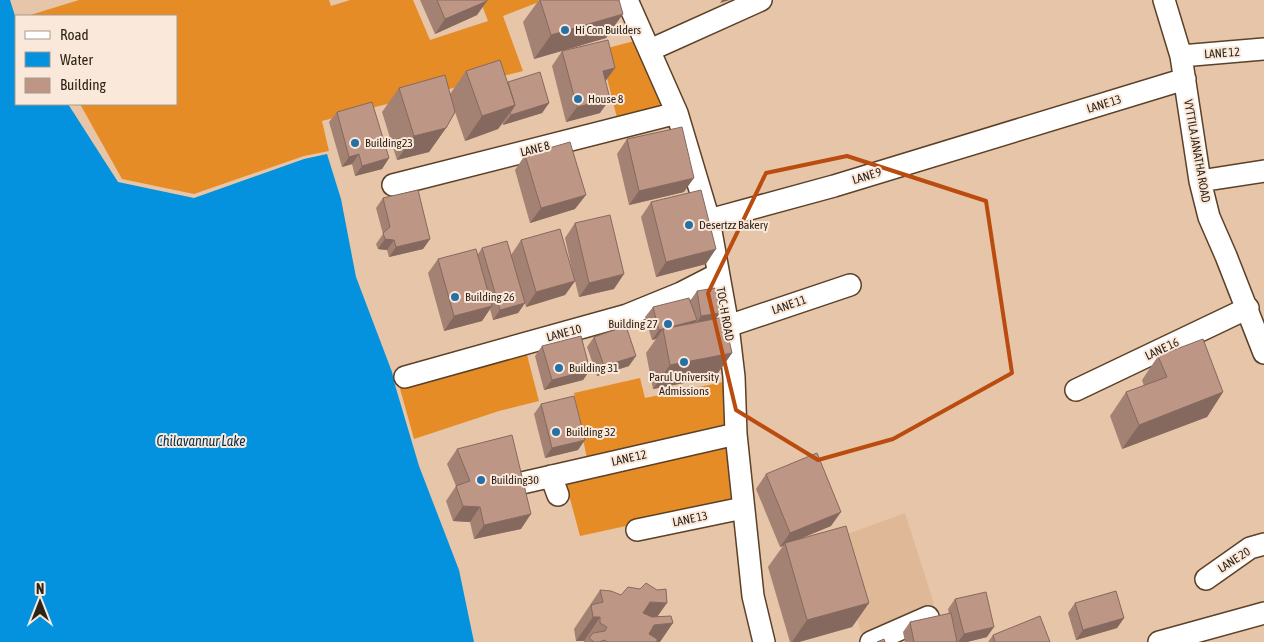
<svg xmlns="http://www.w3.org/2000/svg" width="1264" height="642" viewBox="0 0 1264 642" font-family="'Asap Condensed',sans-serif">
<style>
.built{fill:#dfb997}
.grass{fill:#e58c27}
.water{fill:#0491de}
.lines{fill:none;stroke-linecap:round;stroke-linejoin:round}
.minor-casing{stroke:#5c4027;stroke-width:24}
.minor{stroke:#fff;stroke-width:21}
.wall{fill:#a38173}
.shaded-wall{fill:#85695e}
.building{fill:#be9686;stroke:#85695e}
.marked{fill:none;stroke:#ba4c0f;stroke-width:4;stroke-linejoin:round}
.poi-dot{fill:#2670a4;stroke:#fae9da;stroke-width:2}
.labels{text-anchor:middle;stroke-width:4;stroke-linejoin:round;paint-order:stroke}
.poi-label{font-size:12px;fill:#2f2318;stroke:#fae9da;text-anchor:start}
.street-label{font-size:12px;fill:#2f2318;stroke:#fae9da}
.water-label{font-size:14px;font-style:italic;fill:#00314f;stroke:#fae9da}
</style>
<rect width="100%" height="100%" fill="#e6c5a8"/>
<path class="built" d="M905 513 934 604 863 639 834 539Z"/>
<path class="grass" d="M79 0H329L331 6 350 0H413L430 40 488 21 480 0H538L539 2 503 16 523 71 371 108 322 121 329 151 304 156 194 194 122 179 80 104H176V16H27Z
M638 40 665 100 659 108 617 118 600 50Z
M526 351 539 401 499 411 414 439 399 385Z
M640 378 645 398 728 381 727 427 587 459 574 393Z
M726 441 732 503 580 536 565 480Z"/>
<path class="water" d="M0 0H10L16 19V104H68L118 182 194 198 304 159 327 154 341 199 356 277 392 372 395 385 419 466 459 570 474 642H0Z"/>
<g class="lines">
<g class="minor-casing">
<path id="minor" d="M627 0 677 113 709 220 728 326 734 377 736 434 753 596 764 642
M1164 0 1181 56 1200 181 1209 217 1226 256 1264 353
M650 50 761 0
M1181 56 1264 49
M1200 181 1264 171
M393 185 677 113
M709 220 834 186 1185 79
M728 326 850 285
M405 377 627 315 681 293 718 274
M1076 390 1248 308
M551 476 558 495
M522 483 736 434
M637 530 743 508
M1206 579 1250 548 1264 544
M871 642 928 617
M1159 642 1264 613"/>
</g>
<use href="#minor" class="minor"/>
</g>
<path class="wall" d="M420 0H487L477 15 435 34Z
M539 0H619L606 38 534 59 523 22Z
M562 51 615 68 605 81 600 113 566 122 552 66Z
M466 71 508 82 549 103 542 113 503 125V123L498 129 465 141 455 112 446 128 429 152 397 160 382 112 399 88 450 94Z
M337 112 389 158 382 169 355 176 352 164 342 167 329 122Z
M627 139 684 192 629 205 617 154Z
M525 155 575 209 530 223 515 170Z
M383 198 430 239 423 249 389 257 387 250 378 249 376 244 383 234 376 208Z
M651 202 706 264 656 277 641 217Z
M575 223 614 289 579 297 575 281 565 295 526 307 520 284 525 303 518 313 493 320 490 309 482 321 444 331 428 273 438 259 478 254 482 248 511 255 521 240 573 274 565 238Z
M697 291 716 319 732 353 715 377 653 389 646 353 656 339 652 340 645 317 653 307 690 301Z
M594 337 629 366 597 376 587 347Z
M542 346 590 370 583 380 544 390 535 356Z
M1158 356 1223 392 1207 417 1122 449 1110 416 1126 392 1144 386 1142 380Z
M541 404 578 450 545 458 534 414Z
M457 449 521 529 474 539 470 522 453 521 446 501 456 486 447 464Z
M766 474 831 526 802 538 869 603 852 627 799 642H790L768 567 783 546 780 547 756 489Z
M600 590 657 617 660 642H584V641H576L574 629Z
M955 599 987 637 967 642H905L903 632 910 622 949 614 948 609Z
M1075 603 1124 618 1117 628 1076 640 1068 613Z
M993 635 1050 642H988Z"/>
<path class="shaded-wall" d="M722 0H730L720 3Z
M487 1 477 15 435 34 445 19Z
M623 14 606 38 534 59 551 35Z
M615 68 604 83 603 71Z
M610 99 600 113 566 122 577 107Z
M549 103 542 113 503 125 511 115Z
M515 105 498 129 465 141 482 116Z
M446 128 429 152 397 160 414 136Z
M359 154 352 164 342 167 349 157Z
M389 158 382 169 355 176 362 166Z
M694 178 684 192 629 205 639 191Z
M586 195 575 209 530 223 541 208Z
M385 239 394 240 387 250 378 249Z
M430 239 423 249 389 257 396 247Z
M716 249 706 264 656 277 666 262Z
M624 274 614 289 579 297 589 283Z
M575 281 565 295 526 307 536 292Z
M525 303 518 313 493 320 500 310Z
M492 306 482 321 444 331 454 316Z
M720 313 713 323 694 327 701 316Z
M697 320 690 331 663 329 656 339 652 340 659 330Z
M732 353 715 377 653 389 670 365Z
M636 356 629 366 597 376 604 366Z
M590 370 583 380 544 390 552 380Z
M1223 392 1207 417 1122 449 1139 425Z
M585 440 578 450 545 458 552 448Z
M463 506 480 507 470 522 453 521Z
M841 512 831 526 785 545V543L783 546 780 547 790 533Z
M531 514 521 529 474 539 484 525Z
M650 602 667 603 650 627 634 626Z
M869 603 852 627 799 642H792L807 620Z
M593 617H600L584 641H576Z
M1124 618 1117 628 1076 640 1083 630Z
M673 623 660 642H642L654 625Z
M994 627 987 637 967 642H958L964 634Z"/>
<path class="building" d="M437 0H487V1L445 19Z
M540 0H619L623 14 551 35Z
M608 40 615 68 603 71 610 99 577 107 562 51Z
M500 60 515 105 482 116 466 71Z
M540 72 549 103 511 115 510 113 515 105 508 82Z
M445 75 455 112 446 128 414 136 399 88Z
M372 102 389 158 362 166 359 154 349 157 337 112Z
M682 127 694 178 639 191 627 139Z
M570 142 586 195 541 208 525 155Z
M418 190 430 239 396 247 394 240 385 239 383 233 390 227 383 198Z
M701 190 716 249 666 262 651 202Z
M610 215 624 274 589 283 575 223Z
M560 229 575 281 536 292 521 240Z
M507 241 525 303 500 310 482 248Z
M476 249 492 306 454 316 438 259Z
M715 288 720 313 701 316 697 291Z
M689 298 697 320 659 330 653 307Z
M724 317 732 353 670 365 663 329Z
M626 326 636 356 604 366 594 337Z
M581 336 590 370 552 380 542 346Z
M1203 339 1223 392 1139 425 1126 392 1167 377 1158 356Z
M574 396 585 440 552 448 541 404Z
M512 435 531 514 484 525 480 507 463 506 456 486 470 481 457 449Z
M817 453 841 512 790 533 766 474Z
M846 526 869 603 807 620 785 543Z
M646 583 657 590 666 589 667 603 650 602 643 613 652 617 671 616 673 623 654 625 649 634 657 639V642H607L605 640 599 642H594L589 638 593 633 605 631 607 627 600 623V617H593L591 605 603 602 600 590 611 591 621 595 628 587 640 589Z
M1116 591 1124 618 1083 630 1075 603Z
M986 592 994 627 964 634 955 599Z
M951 613 957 642H914L910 622Z
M1040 616 1050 642H995L993 635Z
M884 639 885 642H877Z"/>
<path class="marked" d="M847 156 986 201 1012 373 893 439 818 460 736 410 708 293 766 173Z"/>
<g class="poi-dot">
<circle cx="565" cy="30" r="5"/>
<circle cx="578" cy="99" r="5"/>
<circle cx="355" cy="143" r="5"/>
<circle cx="689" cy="225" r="5"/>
<circle cx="455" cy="297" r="5"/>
<circle cx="668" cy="324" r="5"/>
<circle cx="684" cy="362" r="5"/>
<circle cx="559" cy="368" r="5"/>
<circle cx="556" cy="432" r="5"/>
<circle cx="481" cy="480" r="5"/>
</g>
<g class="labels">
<g class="poi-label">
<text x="575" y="34">Hi Con Builders</text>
<text x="588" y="103">House 8</text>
<text x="365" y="147">Building23</text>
<text x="699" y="229">Desertzz Bakery</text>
<text x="465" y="301">Building 26</text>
<text x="658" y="328" text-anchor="end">Building 27</text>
<text x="569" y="372">Building 31</text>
<text x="684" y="381" text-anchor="middle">Parul University<tspan x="684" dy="14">Admissions</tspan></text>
<text x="566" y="436">Building 32</text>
<text x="491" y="484">Building30</text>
</g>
<g class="street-label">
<text transform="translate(1222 53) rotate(-4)" y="4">LANE 12</text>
<text transform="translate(1104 104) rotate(-17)" y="4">LANE 13</text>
<text transform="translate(535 149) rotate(-14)" y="4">LANE 8</text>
<text transform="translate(1197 151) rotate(80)" y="4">VYTTILA JANATHA ROAD</text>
<text transform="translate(867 176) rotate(-17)" y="4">LANE 9</text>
<text transform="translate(789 305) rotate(-19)" y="4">LANE 11</text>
<text transform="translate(725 314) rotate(80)" y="4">TOC-H ROAD</text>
<text transform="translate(564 333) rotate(-15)" y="4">LANE 10</text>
<text transform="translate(1162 349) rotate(-25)" y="4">LANE 16</text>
<text transform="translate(629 458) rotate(-13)" y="4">LANE 12</text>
<text transform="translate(690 519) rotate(-12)" y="4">LANE 13</text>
<text transform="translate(1234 560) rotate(-33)" y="4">LANE 20</text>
</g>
<g class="water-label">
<text x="201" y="446">Chilavannur Lake</text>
</g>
</g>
<rect x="15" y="15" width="162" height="90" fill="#fae9da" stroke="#a99a8c"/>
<rect x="25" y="31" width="25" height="8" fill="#ffffff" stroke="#a99a8c"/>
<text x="60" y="40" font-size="15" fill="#2f2318">Road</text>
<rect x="25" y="52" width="25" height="15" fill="#0491de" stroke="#a99a8c"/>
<text x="60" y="65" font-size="15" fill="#2f2318">Water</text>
<rect x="25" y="78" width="25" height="15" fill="#be9686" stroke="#a99a8c"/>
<text x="60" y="90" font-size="15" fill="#2f2318">Building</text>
<g transform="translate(40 602)" stroke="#fae9da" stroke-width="4" paint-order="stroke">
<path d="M0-4L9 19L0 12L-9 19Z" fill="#2f2318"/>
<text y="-8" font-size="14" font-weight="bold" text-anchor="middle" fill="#2f2318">N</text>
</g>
</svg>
